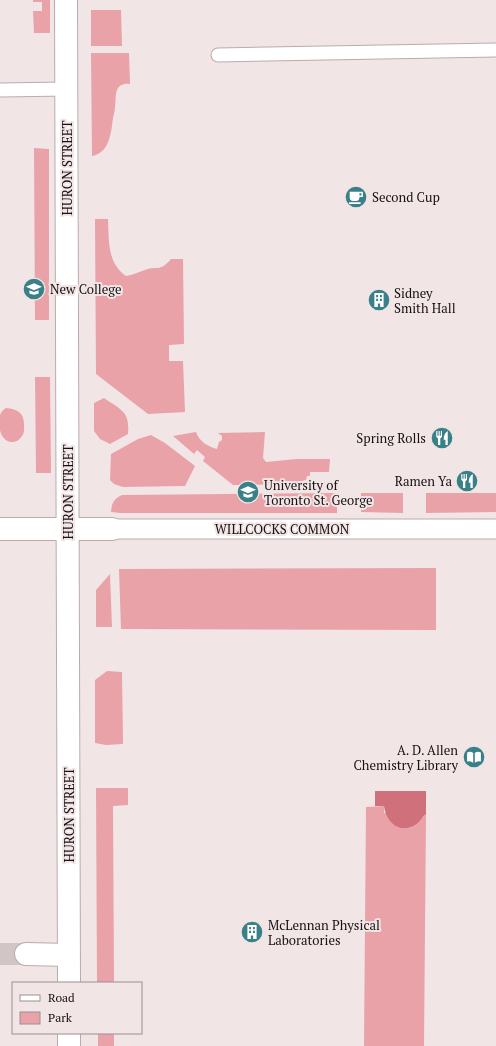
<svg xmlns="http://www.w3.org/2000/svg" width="496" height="1046" viewBox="0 0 496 1046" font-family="'PT Serif',serif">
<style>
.green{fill:#e9a2a8}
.water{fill:#d0707b}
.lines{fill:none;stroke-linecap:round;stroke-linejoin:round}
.minor-tunnel{stroke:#d1c5c5;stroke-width:22;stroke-dasharray:22 11;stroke-linecap:butt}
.service-casing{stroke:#b9acad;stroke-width:15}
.pedestrian-casing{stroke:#b9acad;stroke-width:21}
.minor-casing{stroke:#b9acad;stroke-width:24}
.service{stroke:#fff;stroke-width:13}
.pedestrian{stroke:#fff;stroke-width:19}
.minor{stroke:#fff;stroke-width:22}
.labels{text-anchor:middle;stroke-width:4;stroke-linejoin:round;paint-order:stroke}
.street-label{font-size:13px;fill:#161112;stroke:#f2e5e5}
.poi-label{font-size:13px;fill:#161112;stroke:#f2e5e5;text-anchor:start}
</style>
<rect width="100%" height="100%" fill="#f2e5e5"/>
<path class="green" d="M33 0H50V33H34L33 11H42V2H33Z
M91 10H121L122 46H91Z
M91 53H129L130 84C124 83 119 85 117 90 115 95 116 101 115 106 115 110 114 114 113 118 111 132 110 153 92 156Z
M34 148 49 149V320H35Z
M95 219H108C109 240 107 263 126 276 133 275 138 272 145 270 157 265 159 273 171 259H183L184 344 169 345V361H183L185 412 148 414 96 374Z
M35 377H50L51 473H36Z
M104 398C121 410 130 411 128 434L110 444 100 439 94 431V403Z
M6 408C19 409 25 414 24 428 24 431 24 433 22 436 15 447 2 442 0 430 0 427 0 418 0 415 1 412 4 409 6 408Z
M196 432C199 441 208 447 217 449L219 442 222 440V436L218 433 265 432 263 458 266 462 297 459H330L329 472H310V476H307L306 480 302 481 303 484 233 485 203 461 205 457 197 450 194 454 173 436Z
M151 435 165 443 195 466 185 486 123 487 114 484 110 480 111 454 138 439Z
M337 493V513H120L111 512C112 502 114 499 122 495Z
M361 493H403V513L361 512Z
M426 493H496V512L426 513Z
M436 568V630L121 629 119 569Z
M110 574 112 627H96V590Z
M107 671 122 672 123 744 106 745 95 743V680Z
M96 788H128V805L113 806 114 983H97Z
M384 806V813L422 818 426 814 424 1046H364L366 807Z
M98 1033H114V1046H98Z"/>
<path class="water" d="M375 791H426V814C422 817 420 822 415 825 399 834 386 822 384 806H375Z"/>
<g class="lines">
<path class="minor-tunnel" d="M0 954H26"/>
<g class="service-casing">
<path id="service" d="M218 55 496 50
M0 90 67 89"/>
</g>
<g class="pedestrian-casing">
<path id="pedestrian" d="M112 529H496"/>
</g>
<g class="minor-casing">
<path id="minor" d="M66 0 69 983
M0 529H112
M26 954 69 955
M69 1033V1046"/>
</g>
<use href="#service" class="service"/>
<use href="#pedestrian" class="pedestrian"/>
<use href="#minor" class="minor"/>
</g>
<defs>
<g id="cafe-disc" transform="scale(1.15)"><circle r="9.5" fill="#398089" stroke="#f2e5e5"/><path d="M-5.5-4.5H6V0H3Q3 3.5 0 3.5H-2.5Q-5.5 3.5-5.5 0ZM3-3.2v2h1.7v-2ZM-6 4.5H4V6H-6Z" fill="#fff"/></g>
<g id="university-disc" transform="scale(1.15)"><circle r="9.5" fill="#398089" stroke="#f2e5e5"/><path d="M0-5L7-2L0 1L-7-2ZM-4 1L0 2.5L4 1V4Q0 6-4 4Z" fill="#fff"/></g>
<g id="building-disc" transform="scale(1.15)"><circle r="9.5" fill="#398089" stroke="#f2e5e5"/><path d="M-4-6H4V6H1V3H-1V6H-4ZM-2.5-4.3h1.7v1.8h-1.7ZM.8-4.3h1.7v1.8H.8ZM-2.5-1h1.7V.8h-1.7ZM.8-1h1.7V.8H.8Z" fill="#fff"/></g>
<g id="restaurant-disc" transform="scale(1.15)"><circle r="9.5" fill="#398089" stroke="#f2e5e5"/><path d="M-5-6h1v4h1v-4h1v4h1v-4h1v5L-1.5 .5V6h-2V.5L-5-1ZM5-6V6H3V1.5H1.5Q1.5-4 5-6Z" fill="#fff"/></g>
<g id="library-disc" transform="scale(1.15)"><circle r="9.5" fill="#398089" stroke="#f2e5e5"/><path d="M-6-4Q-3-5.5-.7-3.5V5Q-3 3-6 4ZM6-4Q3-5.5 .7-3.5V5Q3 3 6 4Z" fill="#fff"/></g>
</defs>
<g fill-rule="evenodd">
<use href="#cafe-disc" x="356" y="197"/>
<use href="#university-disc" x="34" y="289"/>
<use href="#building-disc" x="379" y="300"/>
<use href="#restaurant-disc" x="442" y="438"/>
<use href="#restaurant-disc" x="467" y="481"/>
<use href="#university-disc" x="248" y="492"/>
<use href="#library-disc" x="474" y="757"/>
<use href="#building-disc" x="252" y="932"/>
</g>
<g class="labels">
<g class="street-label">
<text transform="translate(67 168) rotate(-90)" y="5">HURON STREET</text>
<text transform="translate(68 492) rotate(-90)" y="5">HURON STREET</text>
<text x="282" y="534">WILLCOCKS COMMON</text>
<text transform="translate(69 815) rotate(-90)" y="5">HURON STREET</text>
</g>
<g class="poi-label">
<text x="372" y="202">Second Cup</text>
<text x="50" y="294">New College</text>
<text x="394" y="298">Sidney<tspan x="394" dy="15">Smith Hall</tspan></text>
<text x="426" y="443" text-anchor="end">Spring Rolls</text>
<text x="452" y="486" text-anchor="end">Ramen Ya</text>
<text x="264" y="490">University of<tspan x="264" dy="15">Toronto St. George</tspan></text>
<text x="458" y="755" text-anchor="end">A. D. Allen<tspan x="458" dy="15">Chemistry Library</tspan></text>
<text x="268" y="930">McLennan Physical<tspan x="268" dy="15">Laboratories</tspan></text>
</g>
</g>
<rect x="12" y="982" width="130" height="52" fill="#f2e5e5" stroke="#9a9091"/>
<rect x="20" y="995" width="20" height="6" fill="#ffffff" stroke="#9a9091"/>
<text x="48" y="1002" font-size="12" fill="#161112">Road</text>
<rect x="20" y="1012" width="20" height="12" fill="#e9a2a8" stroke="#9a9091"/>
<text x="48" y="1022" font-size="12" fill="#161112">Park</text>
</svg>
